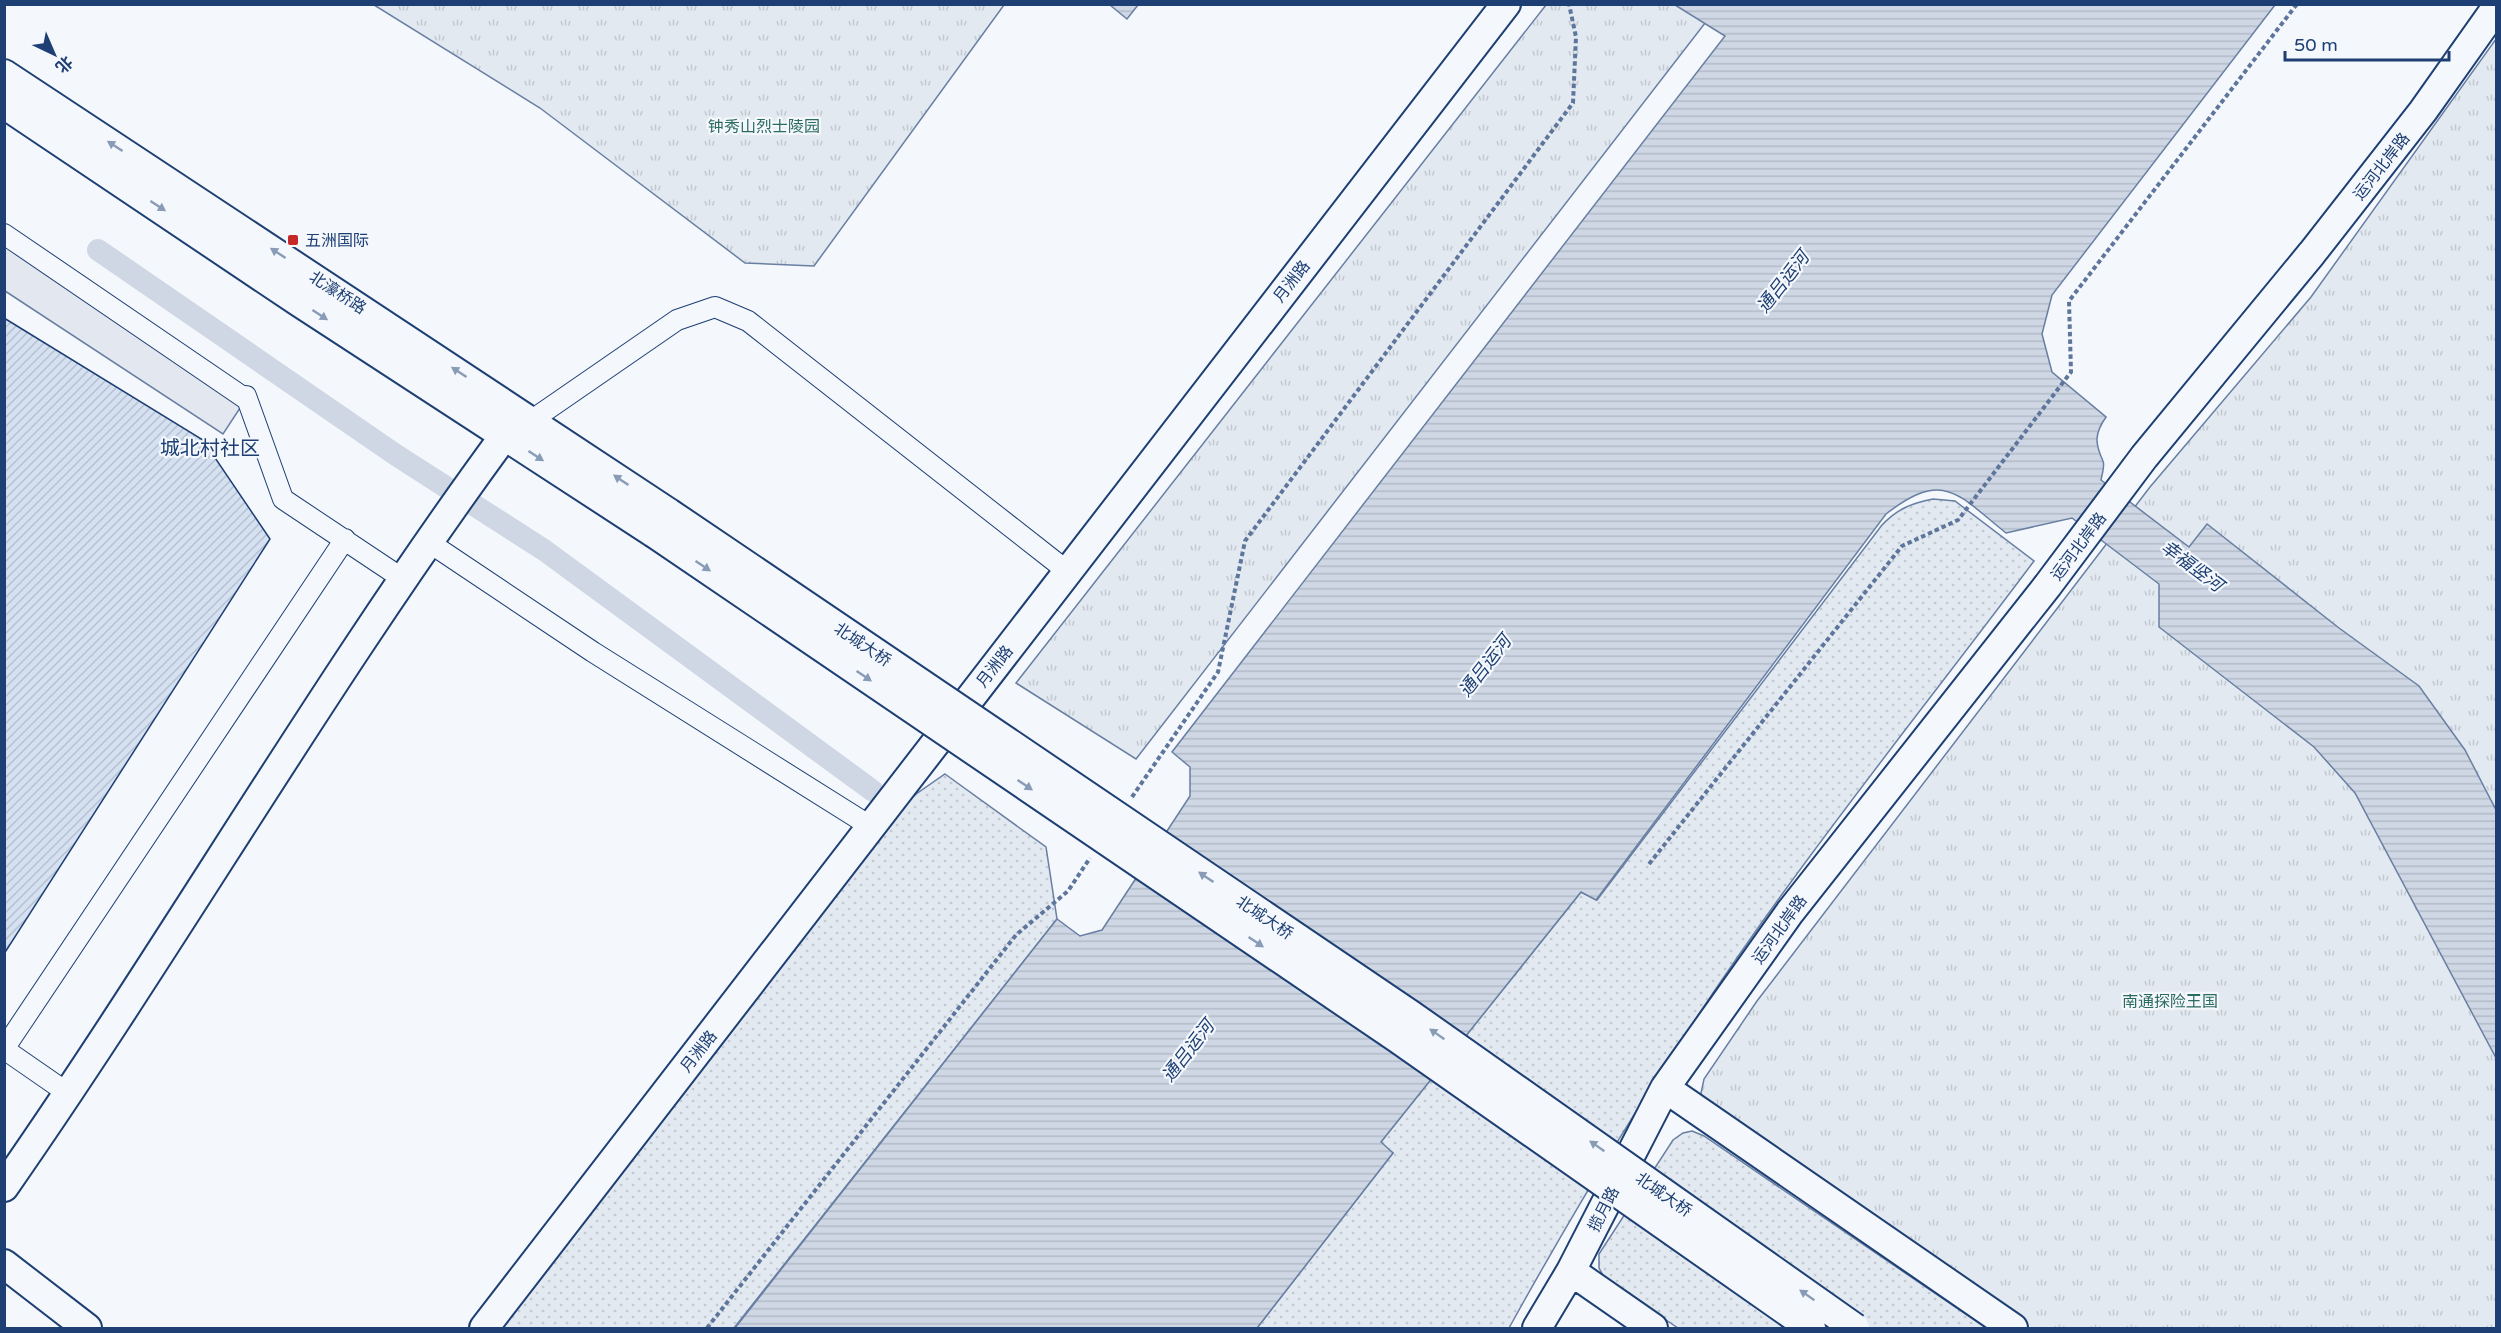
<svg xmlns="http://www.w3.org/2000/svg" width="2501" height="1333" viewBox="0 0 2501 1333" font-family="'Varela Round','Noto Sans SC',sans-serif">
<style>
.grass{fill:url(#grass-dots);stroke:#687fa3;stroke-width:1.5}
.park{fill:url(#park-tufts);stroke:#687fa3;stroke-width:1.5}
.parking{fill:#e3e8f0;stroke:#687fa3;stroke-width:1.5}
.water{fill:url(#water-rules);stroke:#687fa3;stroke-width:1.5}
.lines{fill:none;stroke-linecap:round;stroke-linejoin:round}
.canal{stroke:#cfd7e4;stroke-width:22}
.building{fill:url(#building-hatch);stroke:#1d3f73;stroke-width:1.5}
.street-casing{stroke:#1d3f73;stroke-width:22}
.secondary-casing{stroke:#1d3f73;stroke-width:32}
.path{stroke:#5e769c;stroke-width:4;stroke-dasharray:4.5 3;stroke-linecap:butt}
.street{stroke:#f4f7fb;stroke-width:20}
.secondary{stroke:#f4f7fb;stroke-width:28}
.secondary-bridge-casing{stroke:#1d3f73;stroke-width:32;stroke-linecap:butt}
.secondary-bridge{stroke:#f4f7fb;stroke-width:28}
.oneway{fill:#889bb7}
.poi-dot{fill:#c62828;stroke:#f4f7fb;stroke-width:2}
.labels{text-anchor:middle;stroke-width:4.5;stroke-linejoin:round;paint-order:stroke}
.park-label{font-size:16px;fill:#2c6c60;stroke:#f4f7fb}
.street-label{font-size:16px;fill:#1d3f73;stroke:#f4f7fb}
.poi-label{font-size:16px;fill:#1d3f73;stroke:#f4f7fb;text-anchor:start}
.water-label{font-size:18px;font-style:italic;fill:#1d3f73;stroke:#f4f7fb}
.quarter-label{font-size:20px;fill:#1d3f73;stroke:#f4f7fb}
</style>
<defs>
<pattern id="grass-dots" width="8" height="8" patternUnits="userSpaceOnUse" patternTransform="scale(1.5)"><rect width="8" height="8" fill="#e3e9f0"/><path d="M2 2h.1M6 6h.1" fill="none" stroke="#c2c9d1" stroke-width="1.8" stroke-linecap="round"/></pattern>
<pattern id="park-tufts" width="24" height="20" patternUnits="userSpaceOnUse" patternTransform="scale(1.5)"><rect width="24" height="20" fill="#e3e9f0"/><path d="M3 7l-1-3M5 7V3M7 7l1-3M15 17l-1-3M17 17v-4M19 17l1-3" fill="none" stroke="#c2c9d1"/></pattern>
<pattern id="water-rules" width="6" height="5" patternUnits="userSpaceOnUse" patternTransform="scale(1.5)"><rect width="6" height="5" fill="#cfd7e4"/><path d="M0 2.5h6" fill="none" stroke="#b1bac7"/></pattern>
<pattern id="building-hatch" width="6" height="6" patternUnits="userSpaceOnUse" patternTransform="scale(1.5)"><rect width="6" height="6" fill="#d5e0f0"/><path d="M-1 1l2-2M0 6l6-6M5 7l2-2" fill="none" stroke="#b6c1d1"/></pattern>
</defs>
<rect width="100%" height="100%" fill="#f4f7fb"/>
<path class="grass" d="M1933 499 1955 501 2034 561C1951 672 1864 781 1783 893 1682 1032 1592 1178 1509 1328H1257L1393 1153 1380 1143 1581 892 1597 900 1882 525C1897 509 1912 503 1933 499Z
M945 774 1046 847 1057 919 734 1328H484L870 826Z
M1692 1131 1704 1136 1986 1328H1678L1605 1279 1599 1268V1254L1673 1140 1683 1133Z"/>
<path class="park" d="M374 5H1004L814 266 745 263 540 108Z
M1546 5H1719L1136 759 1016 683Z
M2496 39V1328H2029L1700 1098 1704 1079 1757 1001 2150 487 2311 297Z"/>
<path class="parking" d="M4 234 246 399 223 434 5 291Z"/>
<path class="water" d="M1110 5H1138L1127 19Z
M1675 5H2275L2052 295 2042 334 2052 372 2106 417C2094 434 2095 444 2103 461 2105 465 2102 475 2101 480L2189 547 2207 524 2339 628 2419 686 2465 750 2496 810V1058L2355 793 2314 747 2159 627V584L2072 518 2006 533C1957 494 1944 469 1886 514L1596 900 1581 892 1381 1142 1393 1153 1257 1328H735L1057 919 1080 936 1102 930 1190 796V767L1172 752 1725 36Z"/>
<g class="lines">
<path class="canal" d="M98 250 396 455 544 550 873 791"/>
</g>
<path class="building" d="M4 318 203 440 270 539 4 954Z"/>
<g class="lines">
<g class="street-casing">
<path id="street" d="M4 234 246 399V396L283 499 403 579
M532 420 677 320 715 307 748 321 1067 571
M427 541 593 652 870 826
M4 1049 345 539
M4 1049 69 1094"/>
</g>
<g class="secondary-casing">
<path id="secondary" d="M4 74 669 513
M4 104 299 302 654 533
M1665 1088 2013 1328
M4 1187C176 940 326 678 505 435
M4 1264 87 1328
M1571 1271 1653 1328
M484 1328 1506 4
M1537 1328 1571 1271 1665 1088 1790 912 2048 585 2144 457 2312 253 2423 111 2496 8"/>
</g>
<path class="path" d="M1132 797 1218 672 1245 541 1573 103 1576 37 1569 4
M1649 864 1902 546 1958 520 2071 372 2069 301 2297 4
M707 1328 1016 935 1068 891 1090 858"/>
<use href="#street" class="street"/>
<use href="#secondary" class="secondary"/>
<g class="secondary-bridge-casing">
<path id="secondary-bridge" d="M669 513 1411 1015 1855 1328
M654 533 1397 1038 1811 1328"/>
</g>
<use href="#secondary-bridge" class="secondary-bridge"/>
</g>
<defs><path id="oneway-solid" d="M-6-.8H1V-3.2L6.5 0L1 3.2V.8H-6Z" transform="scale(1.5)"/></defs>
<g class="oneway">
<use href="#oneway-solid" transform="translate(115 146) rotate(-147)"/>
<use href="#oneway-solid" transform="translate(158 206) rotate(33)"/>
<use href="#oneway-solid" transform="translate(278 253) rotate(-147)"/>
<use href="#oneway-solid" transform="translate(320 315) rotate(33)"/>
<use href="#oneway-solid" transform="translate(459 372) rotate(-147)"/>
<use href="#oneway-solid" transform="translate(536 456) rotate(33)"/>
<use href="#oneway-solid" transform="translate(621 480) rotate(-146)"/>
<use href="#oneway-solid" transform="translate(703 566) rotate(34)"/>
<use href="#oneway-solid" transform="translate(864 676) rotate(34)"/>
<use href="#oneway-solid" transform="translate(1025 785) rotate(34)"/>
<use href="#oneway-solid" transform="translate(1206 877) rotate(-146)"/>
<use href="#oneway-solid" transform="translate(1256 942) rotate(34)"/>
<use href="#oneway-solid" transform="translate(1437 1034) rotate(-145)"/>
<use href="#oneway-solid" transform="translate(1597 1146) rotate(-145)"/>
<use href="#oneway-solid" transform="translate(1807 1295) rotate(-145)"/>
</g>
<rect class="poi-dot" x="287" y="234" width="12" height="12" rx="3"/>
<g class="labels">
<g class="park-label">
<text x="764" y="132">钟秀山烈士陵园</text>
<text x="2170" y="1007">南通探险王国</text>
</g>
<g class="street-label">
<text transform="translate(2381 166) rotate(-52)" y="6">运河北岸路</text>
<text transform="translate(1291 281) rotate(-52)" y="6">月洲路</text>
<text transform="translate(338 292) rotate(33)" y="6">北濠桥路</text>
<text transform="translate(2078 546) rotate(-53)" y="6">运河北岸路</text>
<text transform="translate(863 644) rotate(34)" y="6">北城大桥</text>
<text transform="translate(994 666) rotate(-52)" y="6">月洲路</text>
<text transform="translate(1265 917) rotate(34)" y="6">北城大桥</text>
<text transform="translate(1779 929) rotate(-54)" y="6">运河北岸路</text>
<text transform="translate(698 1051) rotate(-52)" y="6">月洲路</text>
<text transform="translate(1664 1194) rotate(35)" y="6">北城大桥</text>
<text transform="translate(1603 1209) rotate(-63)" y="6">揽月路</text>
</g>
<g class="poi-label">
<text x="305" y="246">五洲国际</text>
</g>
<g class="water-label">
<text transform="translate(1783 282) rotate(-52)" y="6">通吕运河</text>
<text transform="translate(2192 566) rotate(37)" y="6">幸福竖河</text>
<text transform="translate(1485 666) rotate(-52)" y="6">通吕运河</text>
<text transform="translate(1188 1051) rotate(-52)" y="6">通吕运河</text>
</g>
<g class="quarter-label">
<text x="210" y="455">城北村社区</text>
</g>
</g>
<rect width="2501" height="1333" fill="none" stroke="#1d3f73" stroke-width="12"/>
<g transform="translate(54 54) rotate(136)" stroke="#f4f7fb" stroke-width="4.5" paint-order="stroke">
<path d="M0-4.5L10 22L0 15L-10 22Z" fill="#1d3f73"/>
<text y="-9" font-size="16" font-weight="bold" text-anchor="middle" fill="#1d3f73">北</text>
</g>
<path d="M2285 51v9h164v-9" fill="none" stroke="#1d3f73" stroke-width="3"/>
<text x="2294" y="51" font-size="18" fill="#1d3f73" stroke="#f4f7fb" stroke-width="4.5" paint-order="stroke">50 m</text>
</svg>
